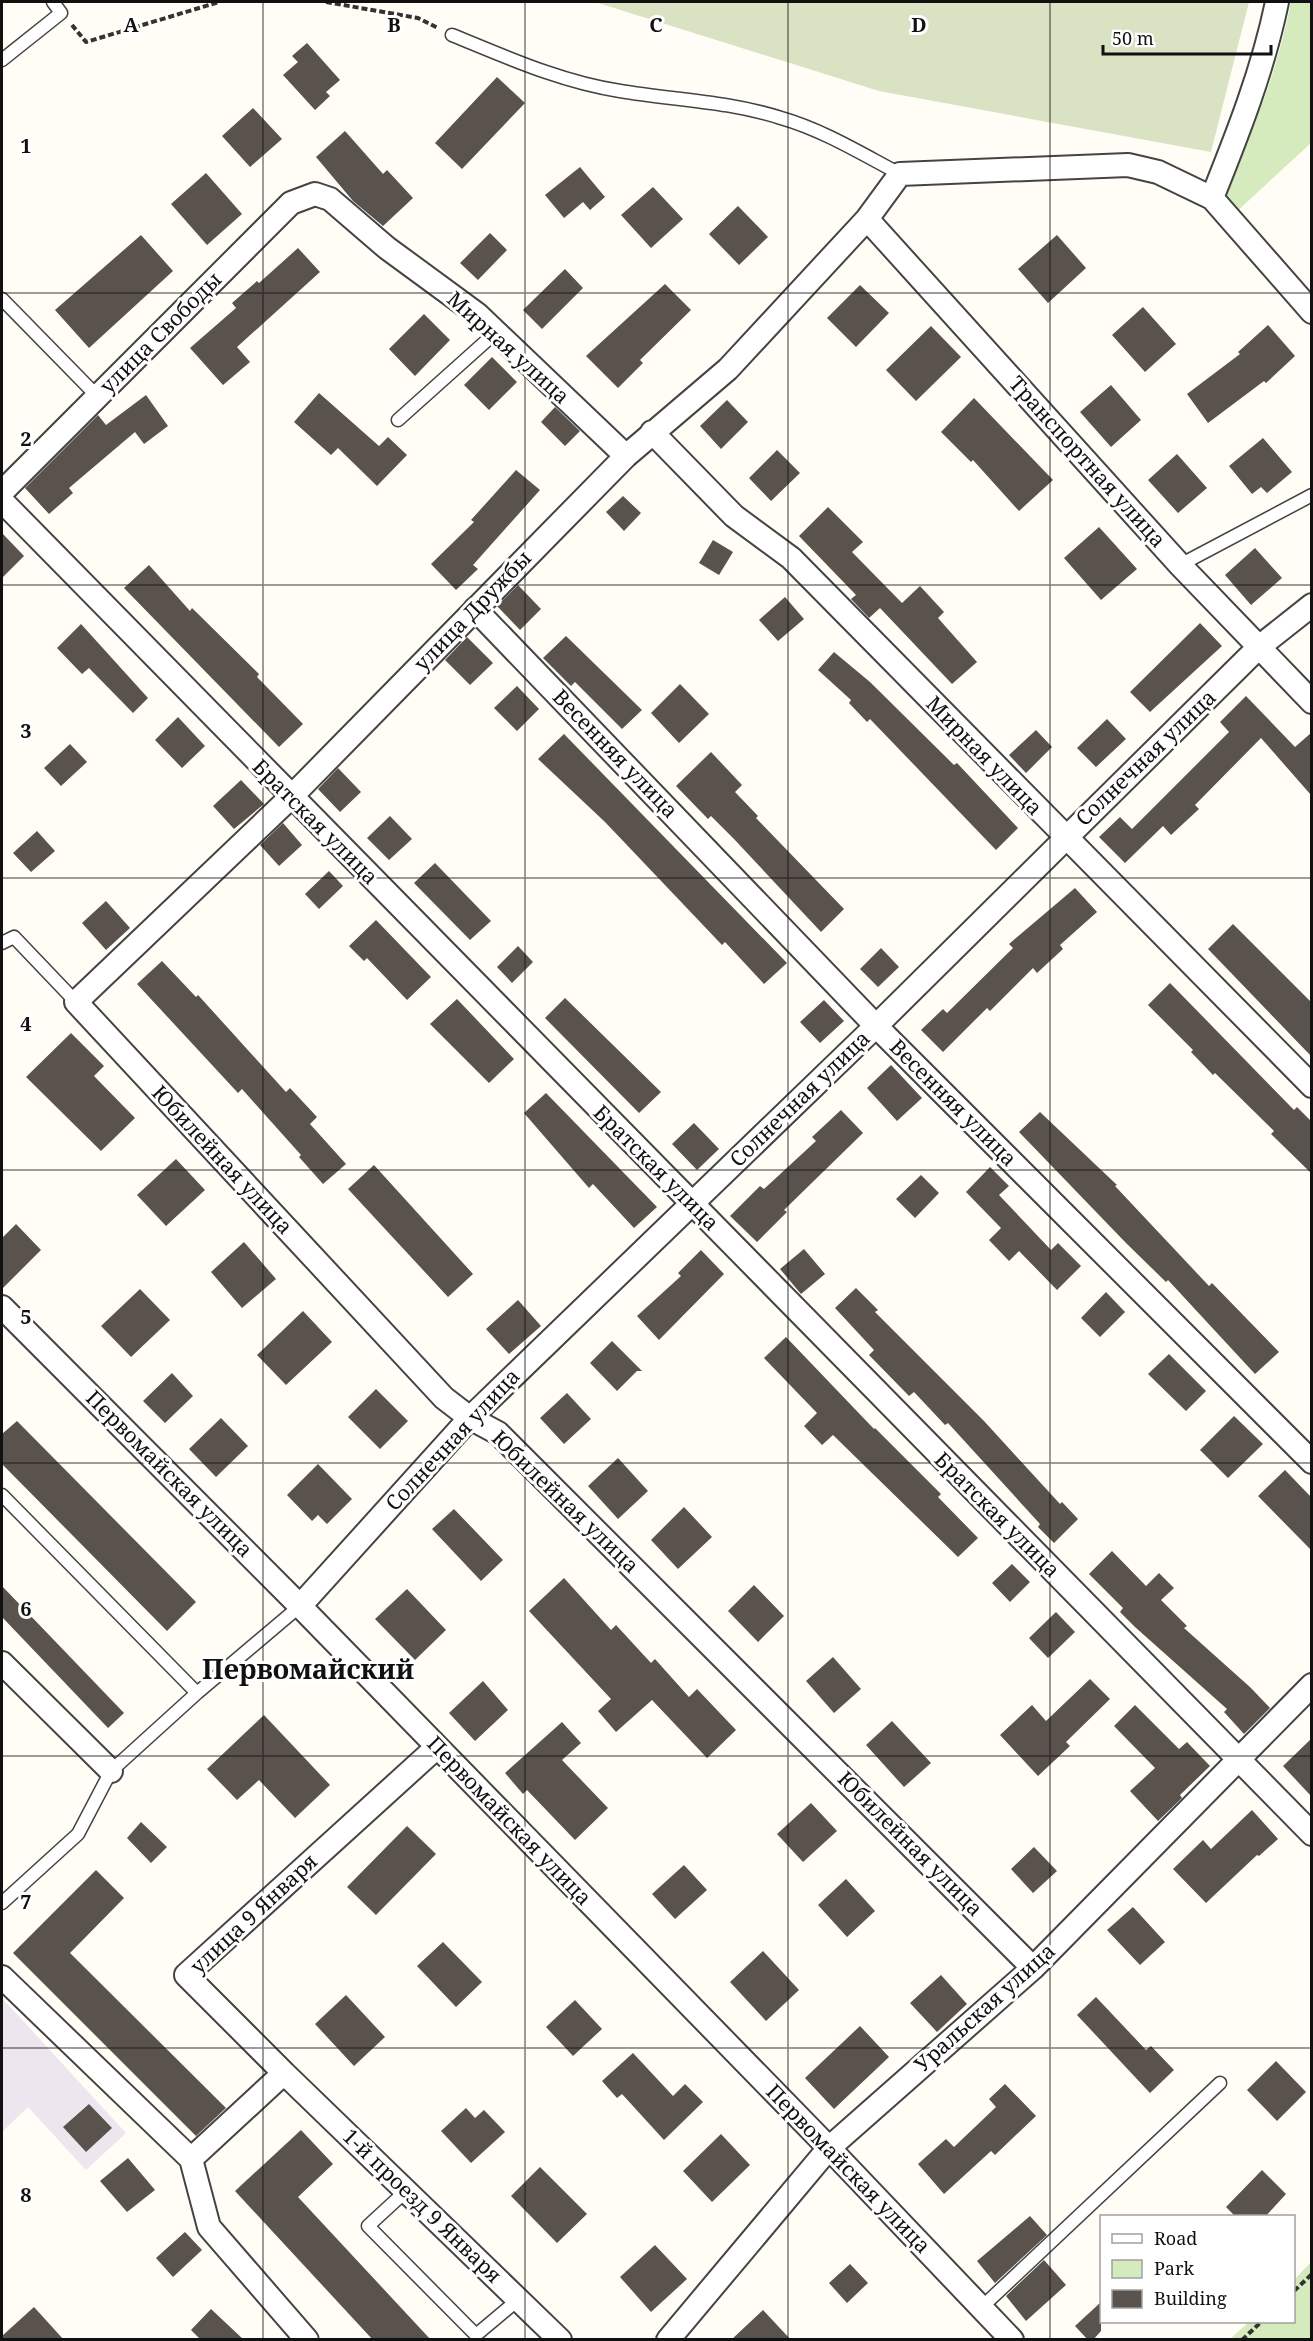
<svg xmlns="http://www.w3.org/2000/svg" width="1313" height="2341" viewBox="0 0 1313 2341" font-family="'Noto Serif',serif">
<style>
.industrial{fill:#eee6ef}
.green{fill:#d5ebbd}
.cemetery{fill:#d9e3c4}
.building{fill:#5a524d}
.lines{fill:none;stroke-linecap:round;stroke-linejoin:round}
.service-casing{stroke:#444;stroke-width:15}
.minor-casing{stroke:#444;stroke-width:26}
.path{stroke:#333;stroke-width:4;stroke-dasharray:6 3;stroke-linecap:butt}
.service{stroke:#fff;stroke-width:12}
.minor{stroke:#fff;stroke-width:22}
.grid{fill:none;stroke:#111;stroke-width:1.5;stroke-opacity:0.55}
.labels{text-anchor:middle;stroke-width:6;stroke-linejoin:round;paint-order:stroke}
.street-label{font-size:21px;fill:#111;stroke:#fff}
.district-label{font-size:27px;font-weight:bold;fill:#111;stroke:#fff}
.grid-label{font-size:20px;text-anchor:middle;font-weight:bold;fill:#111;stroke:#fff;stroke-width:6;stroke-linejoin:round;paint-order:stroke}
</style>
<rect width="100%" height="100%" fill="#fffdf5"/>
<path class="industrial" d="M2 1998 126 2133 86 2170 28 2107 2 2132Z"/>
<path class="green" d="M1291 2H1311V143L1234 214 1222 200C1252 134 1277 73 1291 2Z
M1311 2262V2339H1230L1249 2322H1294V2280Z"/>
<path class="cemetery" d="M595 2H1249L1211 152 879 91Z"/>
<path class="building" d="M307 43 340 80 326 92 330 96 315 110 283 75 298 62 292 56Z
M497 77 525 103 462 169 435 143Z
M253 108 282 139 250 167 222 136Z
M345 131 383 174 387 170 413 198 383 226 353 201 316 157Z
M580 167 605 197 590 210 583 202 564 218 545 195Z
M206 173 242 214 207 245 171 204Z
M653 187 683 219 651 248 621 215Z
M738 206 768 237 739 265 709 234Z
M490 233 507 250 478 280 460 263Z
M141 235 173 271 89 348 55 310Z
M1057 235 1086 268 1048 303 1018 269Z
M298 248 320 272 237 347 250 362 223 385 190 348 236 308 232 303 257 281 259 283Z
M565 269 583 288 542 329 523 310Z
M665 284 691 310 640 360 643 363 618 388 586 356Z
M860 285 889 313 856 347 827 318Z
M1143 307 1176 344 1145 372 1112 335Z
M424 314 450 340 415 376 389 349Z
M1268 325 1295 356 1266 383 1264 381 1208 423 1187 394 1240 354 1238 352Z
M931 326 961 357 916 401 886 370Z
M492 357 517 382 489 410 464 385Z
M1111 385 1141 420 1111 447 1080 412Z
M319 393 379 446 388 437 407 455 377 486 338 448 331 455 294 422Z
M146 395 168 426 144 444 135 432 69 488 73 493 49 514 25 488 98 415 106 425Z
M974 398 1053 480 1019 511 973 460 971 462 941 432Z
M727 400 748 422 721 449 700 426Z
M555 407 580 431 565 446 541 422Z
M1263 438 1292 472 1267 493 1261 487 1252 494 1229 466Z
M777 450 800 473 771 501 749 478Z
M1177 454 1207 488 1178 513 1148 480Z
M516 470 540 490 473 565 478 569 456 590 431 564 474 522 471 520Z
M623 496 641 513 624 531 606 512Z
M828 507 863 542 852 552 902 603 920 586 944 612 938 618 977 662 952 684 880 608 869 618 851 599 856 595 799 536Z
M1099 527 1137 569 1101 600 1064 558Z
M2 533 24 556 2 578Z
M713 540 733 552 719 575 699 563Z
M1255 548 1282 578 1251 605 1225 575Z
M149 565 190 611 192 608 259 674 257 677 303 724 279 747 124 588Z
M518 585 541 609 520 630 497 606Z
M785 597 804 619 778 641 759 620Z
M1200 623 1222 646 1150 712 1130 692Z
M81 624 148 698 133 713 89 668 82 674 57 648Z
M566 636 642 710 622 729 575 682 571 686 543 658Z
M467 637 493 663 470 685 445 660Z
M834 652 870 682 954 765 957 763 1018 828 996 850 870 719 867 722 849 703 851 700 818 670Z
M680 684 709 714 679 743 651 713Z
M517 686 539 709 517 731 494 708Z
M1246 696 1295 747 1311 733V795L1261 738 1195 805 1199 809 1171 835 1163 826 1125 863 1099 837 1120 817 1132 829 1229 732 1220 722Z
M178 717 205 746 182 768 155 740Z
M1107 719 1126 739 1096 767 1077 748Z
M1036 730 1052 747 1026 773 1009 755Z
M564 734 787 963 764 984 725 942 722 945 605 822 538 759Z
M70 744 87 762 61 786 44 768Z
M711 752 742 785 735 792 758 816 756 818 844 909 821 932 734 839 711 816 708 819 676 786Z
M338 768 361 792 340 812 318 789Z
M241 780 264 804 234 829 213 806Z
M390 816 412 839 389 860 367 838Z
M283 823 302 845 279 866 260 845Z
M37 831 55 851 31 872 13 853Z
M435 863 491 921 470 940 414 883Z
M329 871 343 886 319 909 305 894Z
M1075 888 1097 912 1060 945 1063 949 1037 973 1033 968 990 1011 987 1008 943 1052 921 1030 943 1009 947 1013 1013 948 1009 944Z
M106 901 130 928 106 950 82 923Z
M376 920 431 977 407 1000 367 958 364 961 349 946Z
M1233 924 1311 1002V1056L1208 949Z
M518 946 533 962 512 983 497 967Z
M881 948 899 967 878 987 860 969Z
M162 961 196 997 198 995 286 1092 290 1088 317 1117 310 1124 346 1164 323 1184 299 1157 301 1155 242 1089 238 1093 137 984Z
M1170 983 1294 1110 1297 1107 1311 1121V1173L1271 1134 1274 1131 1215 1073 1213 1075 1191 1052 1193 1050 1148 1005Z
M565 998 661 1092 639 1113 545 1018Z
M457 999 514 1059 489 1083 430 1024Z
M824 1000 844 1021 820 1043 800 1022Z
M71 1033 104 1066 94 1076 135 1118 101 1151 26 1077Z
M891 1065 922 1098 897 1121 867 1088Z
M546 1093 657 1207 634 1228 593 1184 589 1188 524 1113Z
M841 1110 863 1133 784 1210 787 1212 757 1242 730 1216 760 1186 764 1189 816 1141 812 1137Z
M1040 1112 1117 1185 1115 1186 1209 1286 1212 1283 1279 1352 1255 1374 1168 1280 1166 1282 1126 1243 1019 1132Z
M694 1123 719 1149 697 1170 672 1144Z
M176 1159 205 1190 166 1226 137 1195Z
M374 1165 473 1274 448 1297 348 1189Z
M990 1167 1009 1186 999 1195 1051 1250 1058 1243 1081 1266 1057 1290 1019 1251 1009 1261 989 1240 1001 1228 966 1192Z
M921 1175 939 1193 915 1218 896 1199Z
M16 1224 41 1250 2 1289V1238Z
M244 1242 276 1279 242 1308 211 1272Z
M804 1249 825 1274 801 1294 780 1269Z
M701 1250 724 1274 659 1340 637 1316 681 1276 678 1273Z
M856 1288 878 1310 875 1312 984 1421 1060 1504 1062 1502 1078 1519 1054 1543 1038 1527 1040 1524 948 1423 945 1425 914 1392 909 1396 869 1355 874 1350 835 1308Z
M140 1289 170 1320 131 1357 101 1326Z
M1106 1292 1125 1312 1100 1337 1081 1318Z
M518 1300 541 1326 509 1354 486 1329Z
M303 1311 332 1342 286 1385 257 1355Z
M786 1337 874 1429 875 1428 941 1494 938 1497 978 1538 958 1557 833 1435 822 1445 804 1426 817 1413 764 1358Z
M612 1341 642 1371H637L617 1391 590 1363Z
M1169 1354 1206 1391 1186 1411 1148 1374Z
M172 1373 193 1396 165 1423 143 1401Z
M376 1389 408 1421 380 1449 348 1417Z
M567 1393 591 1419 564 1444 540 1418Z
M1234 1416 1263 1444 1228 1478 1200 1450Z
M221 1418 248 1446 216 1477 189 1449Z
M17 1421 196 1602 167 1631 2 1464V1434Z
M618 1458 648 1491 618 1519 588 1486Z
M318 1464 352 1499 327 1524 318 1515 312 1521 287 1495Z
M1285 1470 1311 1497V1550L1258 1496Z
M684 1507 712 1537 678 1569 651 1540Z
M454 1509 503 1560 481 1581 432 1529Z
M1112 1551 1146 1586 1159 1573 1174 1588 1161 1600 1187 1626 1184 1628 1251 1688 1270 1708 1244 1734 1224 1712 1227 1709 1135 1627 1120 1612 1123 1608 1089 1574Z
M1012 1564 1030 1582 1010 1602 992 1583Z
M564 1578 611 1630 616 1625 651 1663 655 1659 689 1697 697 1689 736 1730 707 1758 652 1700 616 1732 598 1711 611 1699 529 1611Z
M754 1585 784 1616 758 1642 728 1611Z
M2 1586 124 1713 108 1728 2 1617Z
M407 1589 446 1630 415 1660 375 1619Z
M1056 1612 1075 1632 1048 1658 1029 1638Z
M833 1657 861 1689 834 1713 806 1681Z
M1090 1679 1110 1699 1066 1742 1070 1746 1038 1776 1000 1735 1032 1705 1046 1721Z
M483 1681 508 1710 475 1741 449 1713Z
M1135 1705 1179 1749 1187 1742 1210 1766 1180 1795 1182 1798 1158 1821 1130 1791 1155 1768 1114 1726Z
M264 1715 330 1785 295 1818 259 1780 237 1800 207 1769Z
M892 1721 931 1763 904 1787 866 1745Z
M562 1722 581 1743 562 1760 608 1808 575 1840 527 1790 523 1794 505 1773Z
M1311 1739V1796L1283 1766Z
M811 1803 837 1831 803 1862 777 1834Z
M1252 1810 1278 1839 1259 1856 1257 1855 1206 1903 1173 1869 1203 1840 1211 1849Z
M141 1822 167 1847 151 1863 127 1838Z
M407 1826 436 1854 376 1915 347 1887Z
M1034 1847 1057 1871 1033 1893 1011 1869Z
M684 1865 707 1890 675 1919 652 1894Z
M96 1870 124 1898 70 1953 226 2108 196 2136 13 1953Z
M846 1879 875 1911 847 1937 818 1905Z
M1133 1907 1165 1942 1140 1965 1107 1930Z
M443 1942 482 1982 456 2007 417 1966Z
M763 1951 799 1990 766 2021 730 1982Z
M941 1975 967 2004 937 2032 910 2003Z
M346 1995 385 2037 354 2066 315 2024Z
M1096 1997 1146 2050 1151 2046 1174 2070 1150 2093 1077 2015Z
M575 2000 602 2029 573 2056 546 2027Z
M860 2026 889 2057 834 2109 805 2078Z
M633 2053 673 2096 685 2084 703 2102 664 2140 622 2094 617 2098 602 2081Z
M1276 2061 1306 2092 1277 2121 1247 2090Z
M1005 2084 1036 2116 995 2155 991 2151 944 2194 918 2164 946 2139 954 2147 996 2107 989 2099Z
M89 2104 112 2128 86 2152 63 2127Z
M466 2108 475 2118 484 2110 505 2132 471 2163 441 2131Z
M301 2130 333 2164 298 2197 431 2340H373L235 2191Z
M721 2134 750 2165 712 2202 683 2171Z
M128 2158 155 2190 127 2212 100 2181Z
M540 2167 587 2214 557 2243 511 2196Z
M1262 2170 1286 2194 1265 2217H1236L1226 2207Z
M1030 2216 1047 2235 995 2283 977 2261Z
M185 2232 202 2250 173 2277 156 2258Z
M655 2245 687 2279 651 2312 620 2277Z
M1044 2260 1066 2285 1026 2321 1006 2296Z
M850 2264 868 2283 847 2303 829 2283Z
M1101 2302V2331L1093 2340H1088L1075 2326Z
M34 2307 64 2340H2V2336Z
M211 2309 244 2340H201L191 2330Z
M763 2310 791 2340H731Z"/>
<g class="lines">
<g class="service-casing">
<path id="service" d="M452 35C506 57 561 82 620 91 674 100 728 101 781 118 823 130 862 154 900 174
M2 60 61 13 53 2
M2 299 97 396
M398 420 494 334
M1180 565 1312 495
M2 943 14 937 76 1002
M2 1495 197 1693 111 1771 78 1834 2 1903
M197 1693 300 1606
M406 2191 368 2226 476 2335 519 2299
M982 2307 1220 2083"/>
</g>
<g class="minor-casing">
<path id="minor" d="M1212 198 1312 312
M867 219 1180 565 1312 702
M652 432 734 516 791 558 1312 1086
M2 492 291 203 315 194 330 199 387 248 477 314 626 456
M2 501 1312 1834
M475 609 876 1026 1312 1462
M2 1307 300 1606 829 2148 1012 2340
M300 1606 470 1418 876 1026 1259 647 1312 605
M2 1663 111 1771
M1033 1968 498 1433 470 1418 444 1398 76 1002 291 797 626 456 728 369 867 219 900 174 1128 165 1158 172 1212 198C1238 133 1263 70 1277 2
M2 1977 191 2159 284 2073 186 1975 437 1747
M284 2073 560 2340
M191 2159 209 2227 307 2340
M668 2340 829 2148 1033 1968 1312 1685"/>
</g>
<path class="path" d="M326 2 418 18 438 28
M72 25 86 42 219 2
M1294 2291 1312 2274
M1242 2340 1261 2322"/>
<use href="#service" class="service"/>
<use href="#minor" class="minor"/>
</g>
<path class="grid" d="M263 2V2340M525 2V2340M788 2V2340M1050 2V2340M2 293H1312M2 585H1312M2 878H1312M2 1170H1312M2 1463H1312M2 1756H1312M2 2048H1312"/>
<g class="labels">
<g class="street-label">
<text transform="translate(161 333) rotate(-45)" y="7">улица Свободы</text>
<text transform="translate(508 348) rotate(42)" y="7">Мирная улица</text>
<text transform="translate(1087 462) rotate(48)" y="7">Транспортная улица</text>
<text transform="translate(473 611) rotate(-46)" y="7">улица Дружбы</text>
<text transform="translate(615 754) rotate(46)" y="7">Весенняя улица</text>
<text transform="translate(984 756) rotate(46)" y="7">Мирная улица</text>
<text transform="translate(1146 758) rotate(-44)" y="7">Солнечная улица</text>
<text transform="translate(315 822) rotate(45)" y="7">Братская улица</text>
<text transform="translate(800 1099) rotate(-44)" y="7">Солнечная улица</text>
<text transform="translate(953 1103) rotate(45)" y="7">Весенняя улица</text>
<text transform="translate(222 1160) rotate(47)" y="7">Юбилейная улица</text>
<text transform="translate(656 1168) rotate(45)" y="7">Братская улица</text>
<text transform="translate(453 1440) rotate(-47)" y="7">Солнечная улица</text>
<text transform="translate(169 1474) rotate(45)" y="7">Первомайская улица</text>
<text transform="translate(565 1502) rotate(44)" y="7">Юбилейная улица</text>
<text transform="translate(997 1515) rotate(45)" y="7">Братская улица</text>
<text transform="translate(509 1821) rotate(46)" y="7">Первомайская улица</text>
<text transform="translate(910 1844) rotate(45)" y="7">Юбилейная улица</text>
<text transform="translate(254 1914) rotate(-43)" y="7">улица 9 Января</text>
<text transform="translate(985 2008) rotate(-42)" y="7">Уральская улица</text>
<text transform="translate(848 2169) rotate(46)" y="7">Первомайская улица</text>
<text transform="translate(422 2206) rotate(44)" y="7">1-й проезд 9 Января</text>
</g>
<g class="district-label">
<text x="308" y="1679">Первомайский</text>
</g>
</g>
<g class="grid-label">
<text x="131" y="32">A</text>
<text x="394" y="32">B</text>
<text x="656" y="32">C</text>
<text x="919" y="32">D</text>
<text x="26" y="153">1</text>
<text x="26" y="446">2</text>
<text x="26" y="738">3</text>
<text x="26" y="1031">4</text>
<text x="26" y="1324">5</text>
<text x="26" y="1616">6</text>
<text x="26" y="1909">7</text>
<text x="26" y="2202">8</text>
</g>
<rect width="1313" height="2341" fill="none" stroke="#111111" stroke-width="6"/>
<rect x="1100" y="2215" width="195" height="108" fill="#ffffff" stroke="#a0a0a0" stroke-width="1.5"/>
<rect x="1112" y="2234" width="30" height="9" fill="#ffffff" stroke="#a0a0a0" stroke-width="1.5"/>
<text x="1154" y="2245" font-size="18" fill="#111111">Road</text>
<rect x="1112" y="2260" width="30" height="18" fill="#d5ebbd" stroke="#a0a0a0" stroke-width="1.5"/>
<text x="1154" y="2275" font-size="18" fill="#111111">Park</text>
<rect x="1112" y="2290" width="30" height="18" fill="#5a524d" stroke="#a0a0a0" stroke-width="1.5"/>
<text x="1154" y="2305" font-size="18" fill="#111111">Building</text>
<path d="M1103 45v9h168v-9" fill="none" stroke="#111111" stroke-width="3"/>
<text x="1112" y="45" font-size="18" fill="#111111" stroke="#ffffff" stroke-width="4.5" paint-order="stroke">50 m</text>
</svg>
